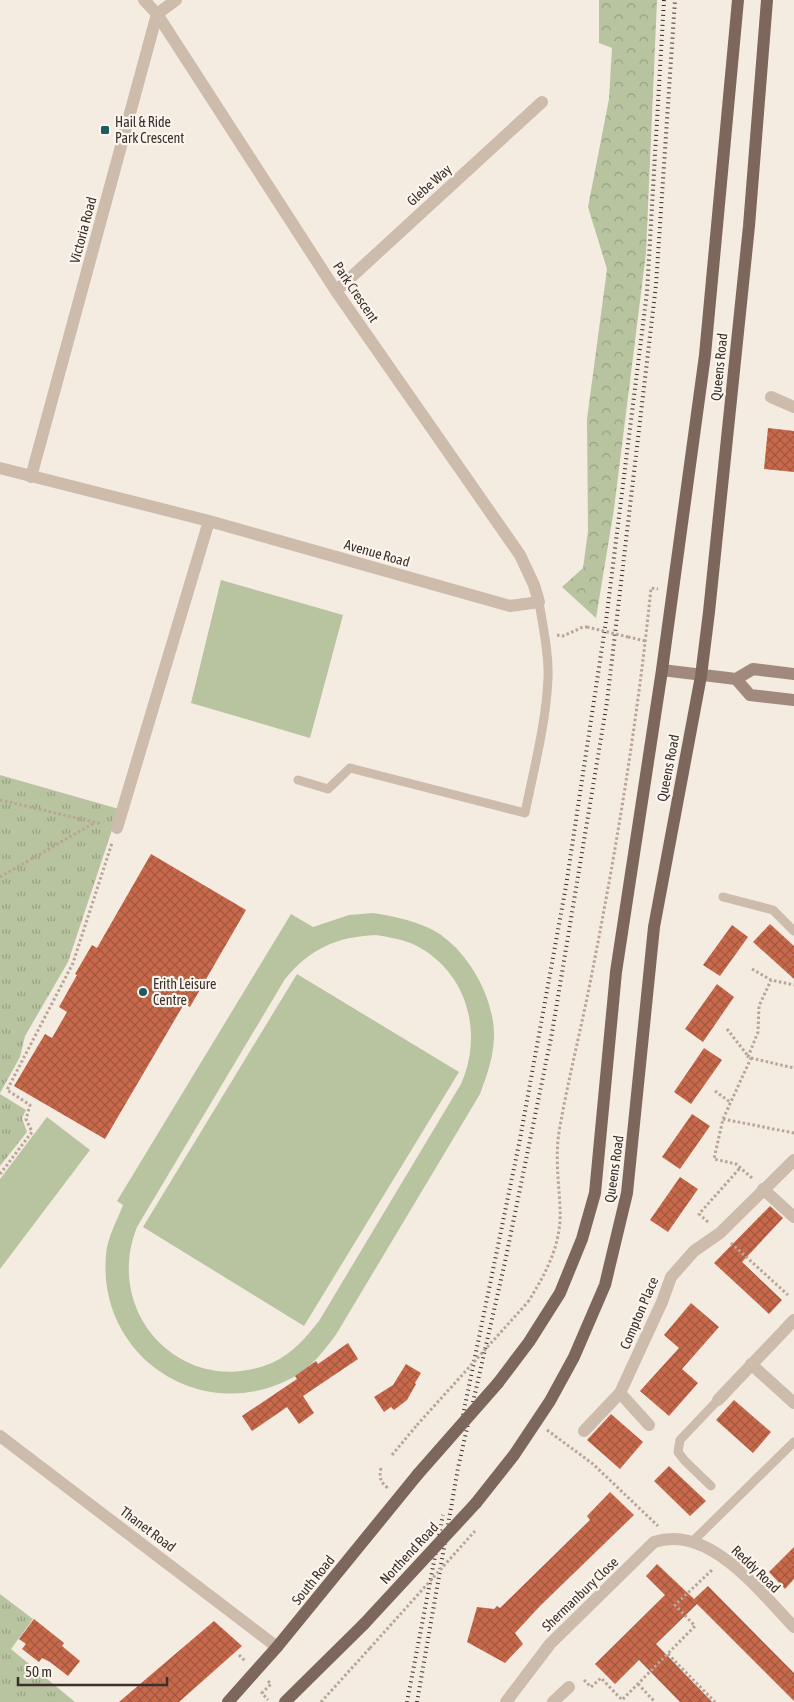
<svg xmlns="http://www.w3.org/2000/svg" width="794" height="1702" viewBox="0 0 794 1702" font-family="'Asap Condensed',sans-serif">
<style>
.forest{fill:url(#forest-crowns)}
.park{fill:url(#park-tufts)}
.garden{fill:#b8c4a0;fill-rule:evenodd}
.building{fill:url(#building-cross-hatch)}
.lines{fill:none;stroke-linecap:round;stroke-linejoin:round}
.path{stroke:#b9a596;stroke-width:3;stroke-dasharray:2.5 2.5;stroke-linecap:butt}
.lane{stroke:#cdbbac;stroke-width:9}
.street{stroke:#cdbbac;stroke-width:12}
.secondary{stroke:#a18a7d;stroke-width:12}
.primary{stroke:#7d675c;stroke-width:12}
.rail{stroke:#3b302b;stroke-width:4;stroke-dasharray:1 4;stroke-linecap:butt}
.path-bridge{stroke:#b9a596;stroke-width:3;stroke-dasharray:2.5 2.5;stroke-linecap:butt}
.primary-bridge{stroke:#7d675c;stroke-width:12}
.poi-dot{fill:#1f5a5e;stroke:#fbf5ee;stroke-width:2}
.labels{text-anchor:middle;stroke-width:4.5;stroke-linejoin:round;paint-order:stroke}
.poi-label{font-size:14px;fill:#3b302b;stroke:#fbf5ee;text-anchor:start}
.street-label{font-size:14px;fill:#3b302b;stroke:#fbf5ee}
</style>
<defs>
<pattern id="forest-crowns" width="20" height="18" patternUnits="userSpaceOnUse" patternTransform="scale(1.25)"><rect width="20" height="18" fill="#b8c4a0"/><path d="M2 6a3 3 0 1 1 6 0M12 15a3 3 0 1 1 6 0" fill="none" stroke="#97a083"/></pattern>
<pattern id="park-tufts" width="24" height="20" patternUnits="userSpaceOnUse" patternTransform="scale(1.25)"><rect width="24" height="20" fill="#b8c4a0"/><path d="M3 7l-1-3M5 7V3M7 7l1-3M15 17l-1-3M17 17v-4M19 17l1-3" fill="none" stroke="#97a083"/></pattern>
<pattern id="building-cross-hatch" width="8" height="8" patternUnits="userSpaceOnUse" patternTransform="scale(1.25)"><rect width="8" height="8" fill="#c8694b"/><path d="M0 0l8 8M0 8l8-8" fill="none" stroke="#a4573f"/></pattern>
</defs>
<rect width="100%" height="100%" fill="#f4ebe1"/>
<path class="forest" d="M599 0H657L646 253 614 509 596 618 562 587 583 568 588 531 587 419 607 269 588 207 609 99 612 48 599 43Z"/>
<path class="park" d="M0 775 119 809 68 962 25 1036 20 1057 0 1093Z
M0 1094 26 1110 22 1118 27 1132 0 1166Z
M0 1594 33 1619 11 1649 75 1702H0Z"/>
<path class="garden" d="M221 580 343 615 310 738 191 703Z
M373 913C393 916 411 920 429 928 465 945 494 995 494 1035 494 1056 487 1075 480 1094L337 1333C325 1350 311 1368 292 1378 202 1426 97 1357 106 1255 107 1238 117 1221 123 1205L117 1201 291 914 313 927 349 915ZM376 935C388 937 401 939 413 944 467 970 484 1032 461 1084L319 1321C306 1337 293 1353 274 1362 185 1401 102 1315 137 1227L285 979C311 948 336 937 376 935Z
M297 974 459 1072 304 1326 143 1227Z
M47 1117 90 1150 0 1269V1179Z"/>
<path class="building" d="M768 428 794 431V472L764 469Z
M151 854 246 910 190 1007 184 1004 105 1139 14 1086 45 1034 52 1038 67 1012 59 1007 77 975 75 974 92 945 97 948Z
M770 924 794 946V979L753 942Z
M732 925 748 937 720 976 703 965Z
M717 984 734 997 703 1042 685 1029Z
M704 1048 722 1060 691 1104 674 1092Z
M692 1114 710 1126 680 1169 662 1157Z
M680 1177 698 1189 668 1232 650 1220Z
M770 1206 783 1218 742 1262 782 1300 769 1314 714 1263Z
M691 1303 719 1327 682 1369 698 1383 669 1416 640 1391 679 1348 664 1335Z
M348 1343 358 1359 303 1396 314 1413 299 1424 287 1407 252 1431 242 1416 297 1379 295 1376 316 1361 318 1364Z
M406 1364 421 1373 415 1383 416 1384 407 1400 394 1410 391 1407 384 1412 374 1397 393 1385Z
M734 1400 771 1432 753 1453 716 1420Z
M611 1414 643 1442 620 1469 587 1440Z
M669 1466 706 1501 690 1516 654 1481Z
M610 1492 634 1515 540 1606 515 1633 523 1644 505 1663 467 1642 477 1607 494 1609 497 1606 500 1608 590 1520 587 1516Z
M794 1547V1579L785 1589 769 1572Z
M657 1564 694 1599 708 1586 794 1673V1701L697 1604 656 1644 712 1702H680L639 1660 615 1684 595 1664 665 1595 646 1576Z
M34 1619 64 1643 62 1646 80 1661 68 1676 50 1662 42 1658 39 1662 22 1649 26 1644 19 1639Z
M214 1621 242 1646 179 1702H119Z"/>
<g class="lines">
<path class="path" d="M557 635 563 636 583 627H587
M628 637 646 641
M0 800 102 824
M0 877 94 823
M752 969 771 980 794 985
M727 1029 748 1056
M751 1058 794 1068
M715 1091 730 1102
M723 1119 794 1133
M0 1174 32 1132 26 1119 30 1105 7 1090 73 963 112 843
M752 1178 736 1164 714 1159 723 1119 751 1058 748 1057 758 1032 759 1006 771 980
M708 1222 699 1214 740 1168
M731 1243 788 1295
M528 1302C546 1273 562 1244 560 1208 559 1182 555 1158 559 1132 568 1079 582 1026 592 973 617 846 638 717 651 588L658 589
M547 1430 593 1464 658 1526
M392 1455 417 1425
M381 1468C379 1477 380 1482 388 1488
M668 1654 715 1702
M239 1655 245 1661
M584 1680 591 1687 601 1678 622 1700 695 1626 675 1605 712 1570
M268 1681 271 1684 262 1693 268 1700
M638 1684 655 1702
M321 1702 370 1648"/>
<path class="lane" d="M298 780 328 789 350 768 525 813C534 768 546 724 548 678 549 653 543 627 539 602
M723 897 773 910 794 931
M711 1486 685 1461 678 1452 680 1440 718 1400
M692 1542 794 1442"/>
<path class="street" d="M336 291 542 102
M771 397 794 407
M0 468 209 521 510 606 539 602 534 585 520 555 336 291 157 14 144 0
M31 477 157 14 176 0
M117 828 209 521
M763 1189 794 1217
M751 1364 794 1403
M718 1400 794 1320
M649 1425 620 1393 662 1302 671 1277 694 1251 720 1233 794 1160
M584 1431 620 1393
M0 1436 277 1647
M506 1702 550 1644 654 1542C710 1524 760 1592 794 1627
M553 1702 569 1687"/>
<path class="secondary" d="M662 670 736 679 753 669 794 674
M736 679 750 695 794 700"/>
<path class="primary" d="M498 1383 529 1342 560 1293 582 1239 595 1193 616 972 662 670 705 355 738 0
M476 1503 514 1455 550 1401 574 1357 605 1285 627 1193 654 927 701 676 709 612 749 226 767 0
M228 1702 277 1647 418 1474
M285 1702 364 1624"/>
<path class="rail" d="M463 1415 520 1139 566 886 606 621 647 292 664 0
M407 1702 443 1515
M417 1702 458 1468 505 1262 552 1033 607 702 656 285 675 0"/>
<path class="path-bridge" d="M587 627 628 637
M417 1425 528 1302
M370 1648 475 1531"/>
<path class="primary-bridge" d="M418 1474 498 1383
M364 1624 476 1503"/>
</g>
<g class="poi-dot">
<rect x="100" y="125" width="10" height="10" rx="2.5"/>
<circle cx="143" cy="992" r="5"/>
</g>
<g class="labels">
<g class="poi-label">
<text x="115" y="127">Hail &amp; Ride<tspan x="115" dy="16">Park Crescent</tspan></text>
<text x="153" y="989">Erith Leisure<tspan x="153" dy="16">Centre</tspan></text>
</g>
<g class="street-label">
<text transform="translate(429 185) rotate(-42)" y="5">Glebe Way</text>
<text transform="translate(83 230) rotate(-75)" y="5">Victoria Road</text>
<text transform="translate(356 292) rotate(56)" y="5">Park Crescent</text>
<text transform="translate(719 367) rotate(-84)" y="5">Queens Road</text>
<text transform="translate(377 553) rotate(16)" y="5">Avenue Road</text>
<text transform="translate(668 768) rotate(-79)" y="5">Queens Road</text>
<text transform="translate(614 1169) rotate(-82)" y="5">Queens Road</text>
<text transform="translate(639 1313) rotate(-67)" y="5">Compton Place</text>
<text transform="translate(148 1529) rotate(37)" y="5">Thanet Road</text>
<text transform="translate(409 1553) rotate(-47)" y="5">Northend Road</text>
<text transform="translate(756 1569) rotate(44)" y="5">Reddy Road</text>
<text transform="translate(313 1580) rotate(-51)" y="5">South Road</text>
<text transform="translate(580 1594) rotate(-44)" y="5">Shermanbury Close</text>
</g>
</g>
<path d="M18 1677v8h149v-8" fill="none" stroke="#3b302b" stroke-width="2.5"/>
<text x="25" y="1677" font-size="15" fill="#3b302b" stroke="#fbf5ee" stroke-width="4" paint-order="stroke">50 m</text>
</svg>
